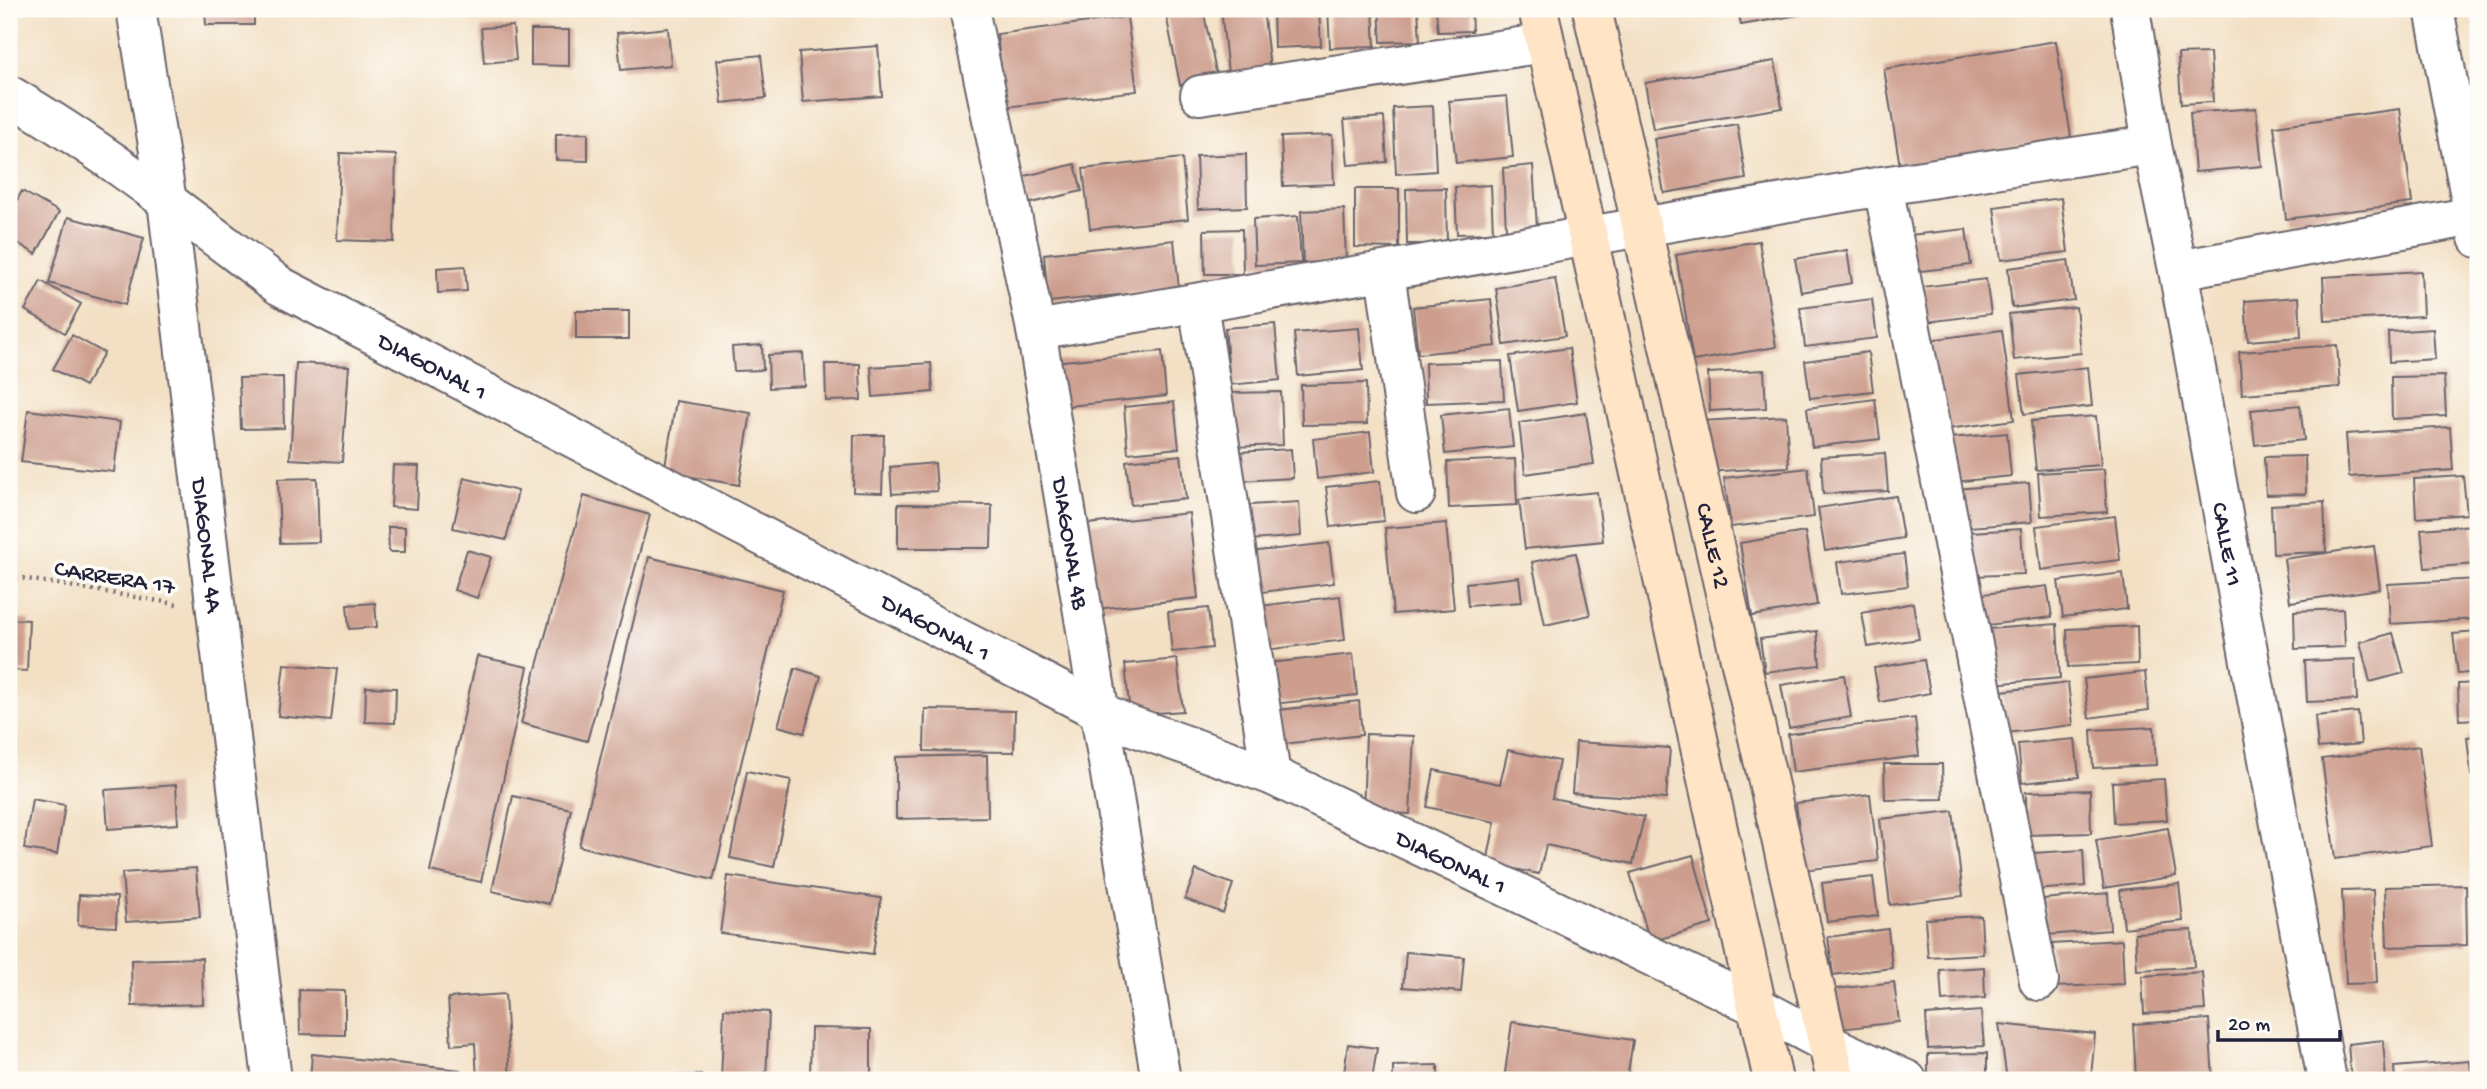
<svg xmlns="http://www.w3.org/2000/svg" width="2487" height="1089" viewBox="0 0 2487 1089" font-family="'Gochi Hand',sans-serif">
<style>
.building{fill:#cd9e8e}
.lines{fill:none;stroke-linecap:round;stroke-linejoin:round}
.street-casing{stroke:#6b646b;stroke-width:42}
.secondary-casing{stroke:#6b646b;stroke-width:42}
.path{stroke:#6b646b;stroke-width:4.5;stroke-dasharray:2 5;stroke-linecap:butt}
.street{stroke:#fff;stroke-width:38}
.secondary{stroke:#ffe4c6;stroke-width:38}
.labels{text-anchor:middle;stroke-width:7;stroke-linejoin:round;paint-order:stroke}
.street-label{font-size:24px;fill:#22223b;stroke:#fdfcf7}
</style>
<rect width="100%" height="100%" fill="#fdfcf7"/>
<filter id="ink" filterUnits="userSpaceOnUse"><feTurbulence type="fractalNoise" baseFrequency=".0143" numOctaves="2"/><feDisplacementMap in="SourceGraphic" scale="14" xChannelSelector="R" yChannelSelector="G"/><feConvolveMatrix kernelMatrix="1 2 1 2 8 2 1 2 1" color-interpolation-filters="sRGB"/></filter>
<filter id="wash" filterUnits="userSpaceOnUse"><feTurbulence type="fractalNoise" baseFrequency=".00686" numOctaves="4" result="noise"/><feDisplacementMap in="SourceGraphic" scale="28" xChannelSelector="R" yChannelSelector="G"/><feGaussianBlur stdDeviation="1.57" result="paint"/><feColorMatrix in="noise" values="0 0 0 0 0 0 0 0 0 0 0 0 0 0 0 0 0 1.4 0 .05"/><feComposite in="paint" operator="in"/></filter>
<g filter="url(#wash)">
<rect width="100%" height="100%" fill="#f3e0c4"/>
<g id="blocks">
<path class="building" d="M205 9H254V25H206Z
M451 9H489V11L451 14Z
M1165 9H1203L1217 77 1180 85Z
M1221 9H1263L1270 68 1228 73Z
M1273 9H1319L1321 46 1274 48Z
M1328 9H1373L1375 46 1330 48Z
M1379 9H1418L1420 41 1381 42Z
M1436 9H1471L1472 31 1438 32Z
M1738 9H1820L1821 11 1741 25Z
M1127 17 1137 91 1006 107 997 34Z
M513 26 516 60 484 63 481 28Z
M668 28 671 65 621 70 617 33Z
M531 30H569V66L531 65Z
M2056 41 2071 137 1900 166 1884 69Z
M878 46 882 96 803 102 799 52Z
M2210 53 2213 102 2181 104 2178 54Z
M761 55 766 98 722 103 717 60Z
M1775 61 1782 108 1653 129 1645 83Z
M2468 86H2478V142Z
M1507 96 1513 157 1456 163 1449 101Z
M1433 106 1436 171 1396 174 1393 108Z
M2256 108 2262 166 2195 172 2190 113Z
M2400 109 2412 203 2286 219 2274 126Z
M1384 117 1387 162 1348 165 1344 120Z
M1737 124 1746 179 1664 193 1654 139Z
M588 133V161L556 160V134Z
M1332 135 1334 184 1283 186 1281 137Z
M340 153 396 155 394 242 337 240Z
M1246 154 1247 207 1198 209 1196 156Z
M1182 158 1188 219 1090 229 1083 169Z
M1075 164 1082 191 1027 204 1021 177Z
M1533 165 1537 228 1506 230 1503 168Z
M1491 185 1493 233 1457 234 1455 187Z
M1446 188 1447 244H1407L1406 189Z
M1355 189H1399V248L1355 247Z
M22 191 59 212 36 254 9 238V214Z
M2061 198 2068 252 2001 260 1994 207Z
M1344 209 1346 261 1303 263 1301 211Z
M1298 216 1301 263 1255 265 1253 219Z
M68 217 144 238 125 305 49 283Z
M1242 229 1243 274H1205L1204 230Z
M1966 229 1971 265 1905 273 1901 236Z
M1174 240 1179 289 1048 302 1044 254Z
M1759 241 1776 347 1693 361 1676 255Z
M1847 250 1852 283 1801 292 1795 259Z
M2068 260 2074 300 2012 308 2008 268Z
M465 266 467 291 438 293 437 268Z
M2421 271 2423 316 2325 321 2323 277Z
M1555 278 1565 336 1504 345 1496 288Z
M1986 279 1991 314 1927 322 1922 287Z
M41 281 81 304 65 333 25 310Z
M2299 297 2301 337 2248 341 2245 301Z
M1491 299 1496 346 1418 354 1413 307Z
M1872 299 1877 338 1805 347 1800 308Z
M2076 307 2081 353 2014 360 2009 314Z
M576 311H629V339H576Z
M1275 324 1280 380 1230 385 1225 328Z
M1359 328 1363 370 1298 376 1294 333Z
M2433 329 2435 359 2389 362 2388 332Z
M2002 330 2014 420 1940 430 1929 340Z
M72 335 104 353 85 386 53 369Z
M762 345 763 370 734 371 732 347Z
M2337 345 2340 387 2242 394 2239 352Z
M1569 348 1577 402 1518 411 1510 356Z
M1162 351 1166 396 1059 407 1054 362Z
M1868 352 1873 391 1810 398 1805 361Z
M803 353 805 386 769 388 768 355Z
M1502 361 1504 400 1426 403 1425 363Z
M296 363 349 366 342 462 290 459Z
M931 363 933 392 873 397 871 367Z
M825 364H860L861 400 826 401Z
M2088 367 2092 406 2024 414 2019 375Z
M1764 370 1766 408 1710 411 1708 373Z
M2444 376 2446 416 2392 419 2391 377Z
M283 377 284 428 241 429 239 378Z
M1366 383 1367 424 1302 425 1301 385Z
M1281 392 1283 445 1233 447 1231 393Z
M1875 399 1880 439 1812 447 1807 408Z
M676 401 751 413 739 485 664 472Z
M1174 402 1179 448 1128 453 1124 407Z
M2300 405 2304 440 2255 445 2251 410Z
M1509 408 1513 447 1445 454 1441 415Z
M28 410 120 422 114 472 21 462Z
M1586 413 1594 464 1525 474 1519 423Z
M1786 416 1789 467 1705 472 1702 421Z
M2096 416 2101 465 2036 470 2031 421Z
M2450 427 2453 470 2349 477 2346 434Z
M1370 432 1374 472 1317 479 1313 439Z
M2007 433 2011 476 1954 482 1950 438Z
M854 435H884L882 493 853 492Z
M1291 449 1293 478 1240 481 1238 452Z
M1885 453 1888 491 1823 494 1821 457Z
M1181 455 1186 499 1131 505 1126 461Z
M2305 456 2306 494 2266 495 2264 457Z
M1515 459 1517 505 1449 508 1447 462Z
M935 463 937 491 892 494 890 467Z
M393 465 419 466 417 509 391 507Z
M1808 468 1814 517 1731 527 1724 478Z
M2104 469 2107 512 2041 516 2038 473Z
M2463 476 2467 514 2416 518 2414 479Z
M317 478 319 542 280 543 278 479Z
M464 478 518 491 506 540 453 528Z
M1380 481 1384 521 1331 527 1326 487Z
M2029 483 2032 522 1957 528 1955 489Z
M1597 492 1603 541 1525 549 1519 500Z
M584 496 650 515 587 741 521 723Z
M1896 496 1903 538 1825 551 1818 508Z
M1299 502 1301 536 1252 540 1250 505Z
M2324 502 2326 552 2273 554 2271 505Z
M898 504 992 505 991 548H898Z
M1189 513 1198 598 1096 609 1088 524Z
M2115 516 2120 560 2041 570 2036 526Z
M1446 523 1454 609 1393 614 1385 528Z
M2473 525 2476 564 2425 568 2421 529Z
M388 527H405V552H389Z
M2021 529 2024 574 1973 576 1970 532Z
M1805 532 1817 605 1752 616 1740 543Z
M1329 543 1334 583 1255 593 1250 552Z
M2374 546 2380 589 2290 602 2284 559Z
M467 550 491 557 477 598 454 590Z
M1576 553 1590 615 1545 625 1532 562Z
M1904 554 1908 586 1841 594 1837 562Z
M649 557 783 590 713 880 579 846Z
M2123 573 2127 609 2063 617 2058 581Z
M1519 577 1522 602 1468 606 1466 583Z
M2478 579V619L2390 624 2388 584Z
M2047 586 2052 617 1988 625 1983 594Z
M1340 596 1345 640 1266 650 1260 606Z
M375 603 377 627 349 629 347 605Z
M1913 603 1919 639 1868 647 1862 613Z
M1208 608 1212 648 1172 652 1168 612Z
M2343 609 2345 647 2295 649 2294 611Z
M9 619 29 620 27 671 9 670Z
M2057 624 2060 678 1992 684 1988 629Z
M2137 626 2138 664 2068 667 2067 629Z
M1817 631 1820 665 1765 672 1760 639Z
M2478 632V672L2458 674 2453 634Z
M2393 633 2404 673 2370 682 2360 642Z
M1353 654 1357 695 1273 704 1269 663Z
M477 656 528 667 481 882 430 871Z
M1177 659 1183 711 1130 715 1125 664Z
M2355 659 2357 700 2307 702 2305 661Z
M1924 660 1930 693 1880 702 1874 668Z
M284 664 337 669 331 721 278 716Z
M795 668 821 676 804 733 778 726Z
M2145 672 2149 710 2089 718 2084 679Z
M1844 675 1851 717 1789 728 1781 685Z
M2068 683 2073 725 2006 733 2002 691Z
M2478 683V719L2459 720 2458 684Z
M366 687 396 688 395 723 365 722Z
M1359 701 1362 735 1283 744 1279 710Z
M925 709 1015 711 1014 752 924 751Z
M2358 712 2361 744 2318 748 2315 716Z
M1915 718 1919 756 1793 772 1788 734Z
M2154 727 2156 765 2093 768 2091 730Z
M1366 734 1414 736 1410 814 1363 812Z
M2478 736V775H2471L2467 737Z
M2075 739 2079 777 2022 783 2018 744Z
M1576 742 1670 748 1666 799 1572 793Z
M2419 746 2432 846 2335 859 2322 759Z
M1508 750 1559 761 1552 798 1644 817 1633 864 1546 845 1539 874 1487 863 1495 822 1427 807 1434 770 1500 784Z
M987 755 988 817 896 819V757Z
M1884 764H1942L1943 799 1885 800Z
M747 771 791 780 774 867 730 858Z
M2164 779 2167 820 2114 823 2112 782Z
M176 785 178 824 108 829 105 790Z
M2090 790 2091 833 2027 835 2026 792Z
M1870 794 1878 861 1804 870 1796 803Z
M513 796 571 809 549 904 492 891Z
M32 799 65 805 57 854 24 849Z
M1953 811 1963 896 1890 905 1880 819Z
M2168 828 2176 876 2104 888 2096 840Z
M2083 850 2085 886 2035 890 2033 853Z
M1693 855 1712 924 1650 942 1630 873Z
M196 868 200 917 126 922 122 873Z
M1196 870 1233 884 1223 913 1185 899Z
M728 876 881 898 873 954 720 933Z
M1873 877 1878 916 1827 922 1822 883Z
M2179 884 2183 921 2124 928 2120 890Z
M2466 885 2467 945 2387 947 2385 887Z
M2373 890 2377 983 2346 984 2342 891Z
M2108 893 2110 930 2047 935 2044 899Z
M79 895 117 897 116 927 78 925Z
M1981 916 1983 954 1928 957 1925 919Z
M1888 929 1892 968 1833 975 1828 937Z
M2192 930 2194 967 2137 970 2135 933Z
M2122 940 2124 984 2053 987 2051 944Z
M1406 952 1464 957 1461 992 1403 987Z
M202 958 203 1004 132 1006 131 960Z
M1984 967 1985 998 1942 1001 1940 970Z
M2202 972 2205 1010 2144 1014 2142 976Z
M1894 982 1899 1022 1841 1029 1836 989Z
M299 990 345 991V1035L300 1034Z
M505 994 510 1080H477L475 1043 451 1045 448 998Z
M724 1009 769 1012 766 1080H721Z
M1981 1011 1984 1046 1928 1049 1926 1015Z
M2209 1019 2213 1080H2136L2133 1024Z
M1512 1022 1633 1040 1627 1080H1504Z
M1999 1024 2095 1034 2091 1077 2102 1078V1080H2007Z
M811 1028 871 1029V1080H810Z
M2383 1040 2386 1080H2351L2348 1044Z
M1348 1044 1377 1048 1372 1080H1343Z
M1987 1053V1080H1928V1054Z
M312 1054 460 1070 459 1080H310Z
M2470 1061 2472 1080H2395L2394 1067Z
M1438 1065V1080H1393V1066Z
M701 1075V1080H648V1076Z"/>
</g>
</g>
<g filter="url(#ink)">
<use href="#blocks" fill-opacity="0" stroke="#6b646b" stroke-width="2"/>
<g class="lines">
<g class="street-casing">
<g id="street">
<path id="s1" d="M136 9 167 201 272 1080"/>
<path id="s2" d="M969 9 1036 330 1161 1080"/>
<path id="s3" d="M2130 9 2152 145 2178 270 2327 1080"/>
<path d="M2434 9 2478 238"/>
<path id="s4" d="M9 95C104 150 192 220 280 286L1101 712 1129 725 1271 775 1756 1006 1828 1044 1907 1080"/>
<path d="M1200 95 1545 43"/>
<path d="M1883 186 2039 981"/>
<path d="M2178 270 2474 216"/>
<path d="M1385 272 1416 493"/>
<path d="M1198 303 1271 775"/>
<path d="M1036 330 1883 186 2152 145"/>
</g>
</g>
<g class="secondary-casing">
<g id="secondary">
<path d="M1538 9 1773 1080"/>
<path id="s5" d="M1592 9 1836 1080"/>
</g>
</g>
<path class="path" d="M9 576 177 604"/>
<use href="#street" class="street"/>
<use href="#secondary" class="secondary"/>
</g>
</g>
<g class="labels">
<g class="street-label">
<text dy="8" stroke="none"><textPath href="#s4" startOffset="504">DIAGONAL 1</textPath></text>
<text dy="8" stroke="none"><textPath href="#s2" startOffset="544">DIAGONAL 4B</textPath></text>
<text dy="8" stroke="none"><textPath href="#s1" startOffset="541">DIAGONAL 4A</textPath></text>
<text dy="8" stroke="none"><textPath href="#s3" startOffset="544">CALLE 11</textPath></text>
<text dy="8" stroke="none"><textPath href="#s5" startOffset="550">CALLE 12</textPath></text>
<text transform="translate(115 576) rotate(9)" y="8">CARRERA 17</text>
<text dy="8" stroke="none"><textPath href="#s4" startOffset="1071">DIAGONAL 1</textPath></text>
<text dy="8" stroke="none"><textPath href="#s4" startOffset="1638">DIAGONAL 1</textPath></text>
</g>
</g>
<rect width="2487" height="1089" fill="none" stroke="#fdfcf7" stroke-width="35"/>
<path d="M2218 1030v10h122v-10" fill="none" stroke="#22223b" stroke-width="3.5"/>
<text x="2228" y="1030" font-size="21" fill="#22223b" stroke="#fdfcf7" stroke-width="5" paint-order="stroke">20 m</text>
</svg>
